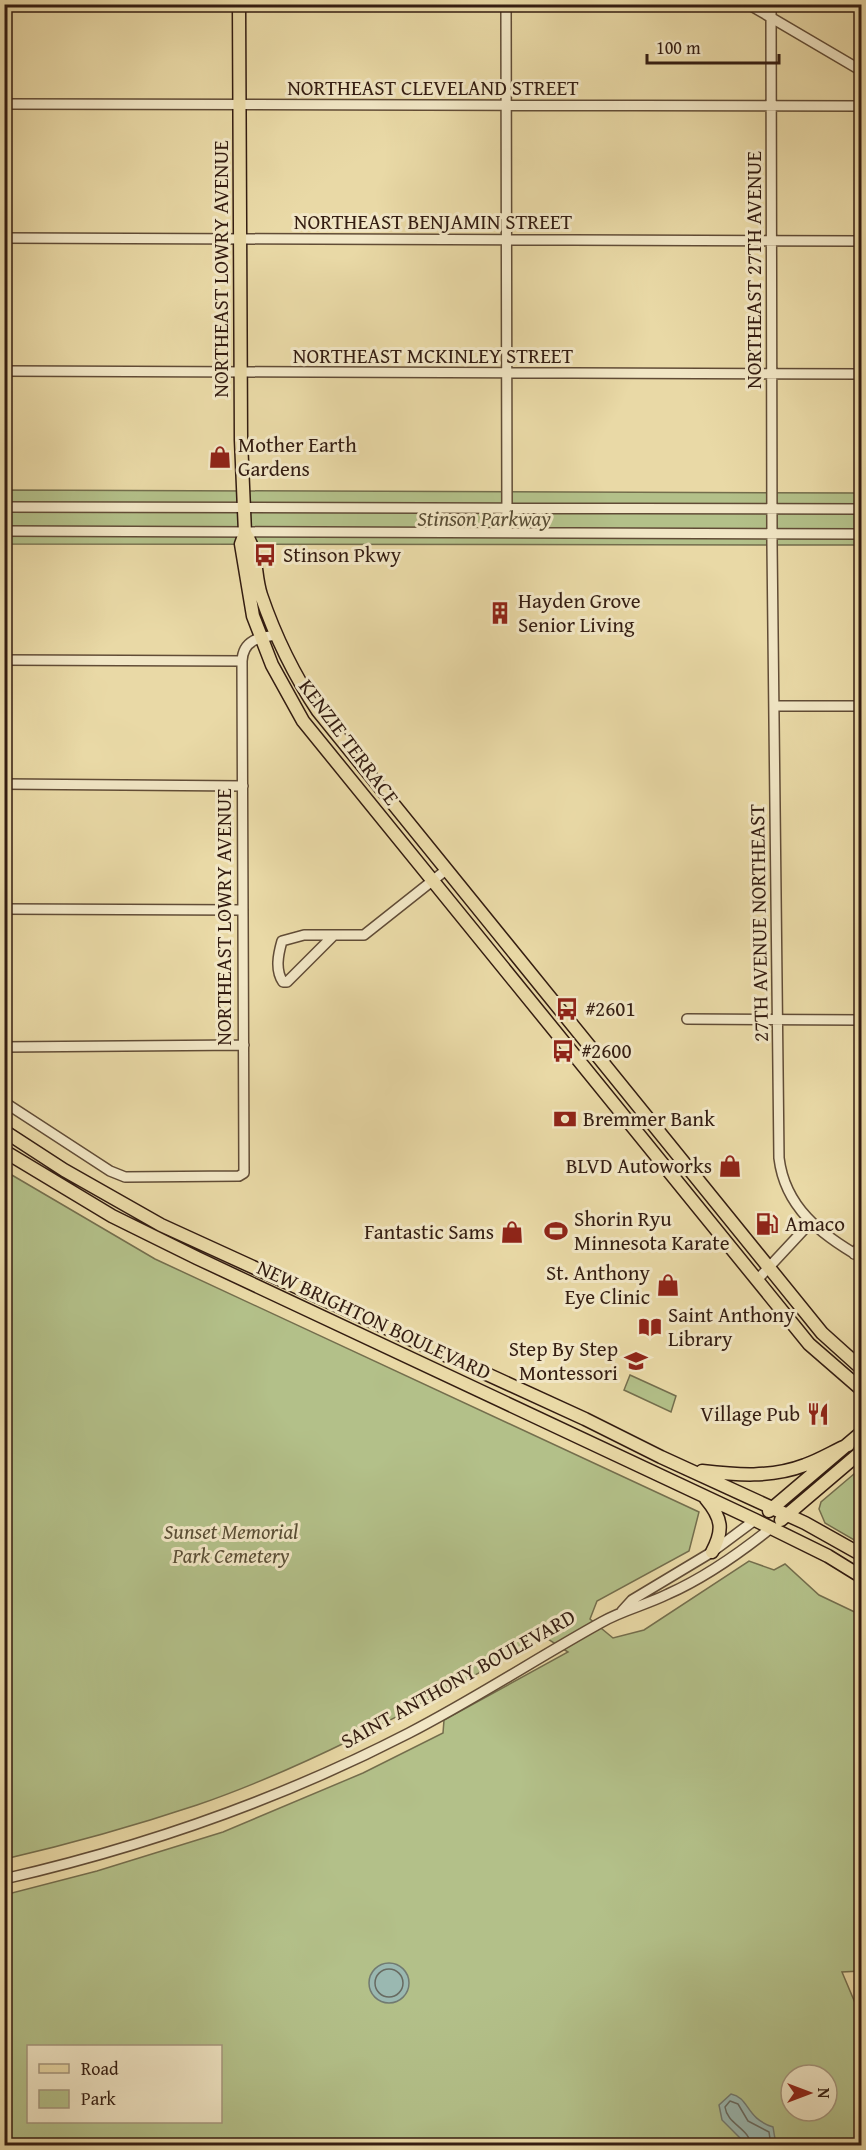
<svg xmlns="http://www.w3.org/2000/svg" width="866" height="2150" viewBox="0 0 866 2150" font-family="'Gentium Book Plus',serif">
<style>
.green{fill:#b3c089;stroke:#746e4d;stroke-width:1.5;fill-rule:evenodd}
.water{fill:#9ab8b1;stroke:#717a71;stroke-width:1.5}
.lines{fill:none;stroke-linecap:round;stroke-linejoin:round}
.shore{stroke:#676a61;stroke-width:1.5}
.minor-casing{stroke:#614c36;stroke-width:12}
.major-casing{stroke:#341d11;stroke-width:15}
.minor{stroke:#f1e6c5;stroke-width:9}
.major{stroke:#e9d9a6;stroke-width:12}
.labels{text-anchor:middle;stroke-width:6;stroke-linejoin:round;paint-order:stroke}
.street-label{font-size:21px;fill:#341d11;stroke:#f1e6c5}
.poi-label{font-size:21px;fill:#341d11;stroke:#f1e6c5;text-anchor:start}
.park-label{font-size:21px;font-style:italic;fill:#5a4e35;stroke:#f1e6c5}
</style>
<rect width="100%" height="100%" fill="#e9d9a6"/>
<filter id="stains"><feTurbulence type="fractalNoise" baseFrequency=".00333" numOctaves="4"/><feColorMatrix values="0 0 0 0 .2 0 0 0 0 .09 0 0 0 0 .02 0 0 0 .5 -.17"/></filter>
<radialGradient id="worn" r=".72"><stop offset=".6" stop-color="#630" stop-opacity="0"/><stop offset="1" stop-color="#630" stop-opacity=".3"/></radialGradient>
<path class="green" d="M5 490 861 493V545L5 544Z
M5 1171 155 1259 699 1512 689 1551 597 1601 590 1619 613 1638 644 1630 749 1561 774 1570 785 1564 819 1595 861 1615V1971L842 1972 861 2017V2145H5L4 1895 97 1871 223 1832 363 1773 443 1733 444 1720 568 1652 545 1637C432 1698 319 1763 197 1805 134 1826 70 1844 5 1859ZM28 2046H220V2122H28ZM791 2075H827V2111H791Z
M630 1375 676 1396 671 1412 624 1390Z
M861 1468V1544L825 1523 819 1509 821 1502Z"/>
<path class="water" d="M369 1983a20 20 0 1 1 40 0a20 20 0 1 1-40 0Z
M731 2094C750 2098 745 2118 773 2127L776 2145H747L722 2120 719 2105Z"/>
<g class="lines">
<path class="shore" d="M375 1983a14 14 0 1 1 28 0a14 14 0 1 1-28 0Z
M752 2146C749 2128 727 2124 725 2107L730 2101 738 2104 748 2121 769 2132 771 2146"/>
<g class="minor-casing">
<path id="minor" d="M506 4 507 532
M748 4 862 71
M771 4 772 544 779 1158C785 1207 820 1234 862 1258
M4 104 862 106
M4 238 862 241
M4 371 862 374
M4 507 862 509
M4 531 862 534
M4 660 242 661C243 640 259 637 277 635
M774 706H862
M4 784 243 786
M4 909 243 910
M333 936 287 982H283C275 970 278 955 282 941L304 935H364L446 870
M687 1019 862 1020
M4 1047 244 1045
M4 1102 110 1171 125 1177 239 1176 244 1173 242 661
M854 1254 862 1243
M757 1280 811 1222
M622 1611 632 1600 712 1552 755 1520
M4 1879C144 1847 281 1799 409 1733 475 1699 537 1658 602 1622 623 1610 646 1605 668 1594 704 1578 741 1552 771 1528"/>
</g>
<g class="major-casing">
<path id="major" d="M239 4 241 440 245 533 241 544 253 616 272 665 303 721 809 1344 862 1390
M245 533C258 551 254 574 261 595 275 636 294 675 318 711L822 1333 862 1369
M4 1131 64 1170 161 1225 585 1419 661 1457 805 1523 862 1555
M4 1151 112 1216 197 1258 755 1520 828 1556 862 1577
M702 1471C737 1475 771 1478 805 1465 820 1460 834 1451 848 1445
M706 1499C722 1518 724 1530 712 1552
M769 1511 862 1432
M781 1520 862 1451"/>
</g>
<use href="#minor" class="minor"/>
<use href="#major" class="major"/>
</g>
<defs>
<g id="shop-bare" transform="scale(1.8)"><path d="M-5-2.5h2.3a2.7 3.5 0 0 1 5.4 0H5L5.5 6h-11ZM-1.5-2.5h3a1.5 2.3 0 0 0-3 0Z" fill="#8f2418" stroke="#f1e6c5" stroke-width="2.5" paint-order="stroke"/></g>
<g id="bus-bare" transform="scale(1.8)"><path d="M-5-6H5V4H4V6H2V4H-2V6H-4V4H-5ZM-3.5-4V0h7V-4ZM-3.5 1.2v1.5H-2V1.2ZM2 1.2v1.5H3.5V1.2Z" fill="#8f2418" stroke="#f1e6c5" stroke-width="2.5" paint-order="stroke"/></g>
<g id="building-bare" transform="scale(1.8)"><path d="M-4-6H4V6H1V3H-1V6H-4ZM-2.5-4.3h1.7v1.8h-1.7ZM.8-4.3h1.7v1.8H.8ZM-2.5-1h1.7V.8h-1.7ZM.8-1h1.7V.8H.8Z" fill="#8f2418" stroke="#f1e6c5" stroke-width="2.5" paint-order="stroke"/></g>
<g id="bank-bare" transform="scale(1.8)"><path d="M-6-4H6V4H-6ZM0-2.3a2.3 2.3 0 1 0 0 4.6a2.3 2.3 0 1 0 0-4.6Z" fill="#8f2418" stroke="#f1e6c5" stroke-width="2.5" paint-order="stroke"/></g>
<g id="fuel-bare" transform="scale(1.8)"><path d="M-5.5-6h7V0h2V4h1.3V-2.5L3-4.5l.8-.8L6-3V5H2.5V1h-1V6h-7ZM-4.2-4.7v3.2H.2V-4.7Z" fill="#8f2418" stroke="#f1e6c5" stroke-width="2.5" paint-order="stroke"/></g>
<g id="stadium-bare" transform="scale(1.8)"><path d="M0-5a6.5 5 0 1 0 0 10a6.5 5 0 1 0 0-10ZM-3.5-1.8h7v3.6h-7Z" fill="#8f2418" stroke="#f1e6c5" stroke-width="2.5" paint-order="stroke"/></g>
<g id="library-bare" transform="scale(1.8)"><path d="M-6-4Q-3-5.5-.7-3.5V5Q-3 3-6 4ZM6-4Q3-5.5 .7-3.5V5Q3 3 6 4Z" fill="#8f2418" stroke="#f1e6c5" stroke-width="2.5" paint-order="stroke"/></g>
<g id="school-bare" transform="scale(1.8)"><path d="M0-5L7-2L0 1L-7-2ZM-4 1L0 2.5L4 1V4Q0 6-4 4Z" fill="#8f2418" stroke="#f1e6c5" stroke-width="2.5" paint-order="stroke"/></g>
<g id="restaurant-bare" transform="scale(1.8)"><path d="M-5-6h1v4h1v-4h1v4h1v-4h1v5L-1.5 .5V6h-2V.5L-5-1ZM5-6V6H3V1.5H1.5Q1.5-4 5-6Z" fill="#8f2418" stroke="#f1e6c5" stroke-width="2.5" paint-order="stroke"/></g>
</defs>
<g fill-rule="evenodd">
<use href="#shop-bare" x="220" y="457"/>
<use href="#bus-bare" x="265" y="555"/>
<use href="#building-bare" x="500" y="613"/>
<use href="#bus-bare" x="567" y="1009"/>
<use href="#bus-bare" x="563" y="1051"/>
<use href="#bank-bare" x="565" y="1119"/>
<use href="#shop-bare" x="730" y="1166"/>
<use href="#fuel-bare" x="767" y="1224"/>
<use href="#stadium-bare" x="556" y="1231"/>
<use href="#shop-bare" x="512" y="1232"/>
<use href="#shop-bare" x="668" y="1285"/>
<use href="#library-bare" x="650" y="1327"/>
<use href="#school-bare" x="636" y="1361"/>
<use href="#restaurant-bare" x="818" y="1414"/>
</g>
<g class="labels">
<g class="street-label">
<text x="433" y="95">NORTHEAST CLEVELAND STREET</text>
<text x="433" y="229">NORTHEAST BENJAMIN STREET</text>
<text transform="translate(221 269) rotate(-90)" y="7">NORTHEAST LOWRY AVENUE</text>
<text transform="translate(754 270) rotate(-90)" y="7">NORTHEAST 27TH AVENUE</text>
<text x="433" y="363">NORTHEAST MCKINLEY STREET</text>
<text transform="translate(349 742) rotate(53)" y="7">KENZIE TERRACE</text>
<text transform="translate(224 917) rotate(-90)" y="7">NORTHEAST LOWRY AVENUE</text>
<text transform="translate(759 923) rotate(-91)" y="7">27TH AVENUE NORTHEAST</text>
<text transform="translate(374 1320) rotate(25)" y="7">NEW BRIGHTON BOULEVARD</text>
<text transform="translate(458 1679) rotate(-29)" y="7">SAINT ANTHONY BOULEVARD</text>
</g>
<g class="poi-label">
<text x="238" y="452">Mother Earth<tspan x="238" dy="24">Gardens</tspan></text>
<text x="283" y="562">Stinson Pkwy</text>
<text x="518" y="608">Hayden Grove<tspan x="518" dy="24">Senior Living</tspan></text>
<text x="585" y="1016">#2601</text>
<text x="581" y="1058">#2600</text>
<text x="583" y="1126">Bremmer Bank</text>
<text x="712" y="1173" text-anchor="end">BLVD Autoworks</text>
<text x="574" y="1226">Shorin Ryu<tspan x="574" dy="24">Minnesota Karate</tspan></text>
<text x="785" y="1231">Amaco</text>
<text x="494" y="1239" text-anchor="end">Fantastic Sams</text>
<text x="650" y="1280" text-anchor="end">St. Anthony<tspan x="650" dy="24">Eye Clinic</tspan></text>
<text x="668" y="1322">Saint Anthony<tspan x="668" dy="24">Library</tspan></text>
<text x="618" y="1356" text-anchor="end">Step By Step<tspan x="618" dy="24">Montessori</tspan></text>
<text x="800" y="1421" text-anchor="end">Village Pub</text>
</g>
<g class="park-label">
<text x="484" y="526">Stinson Parkway</text>
<text x="231" y="1539">Sunset Memorial<tspan x="231" dy="24">Park Cemetery</tspan></text>
</g>
</g>
<rect width="866" height="2150" fill="none" stroke="#e9d9a6" stroke-width="24"/>
<rect x="6" y="6" width="854" height="2138" fill="none" stroke="#341d11" stroke-width="3"/>
<rect x="12" y="12" width="842" height="2126" fill="none" stroke="#341d11" stroke-width="1.5"/>
<rect x="27" y="2045" width="195" height="78" fill="#f1e6c5" stroke="#a5967d" stroke-width="1.5"/>
<rect x="39" y="2064" width="30" height="9" fill="#e9d9a6" stroke="#a5967d" stroke-width="1.5"/>
<text x="81" y="2075" font-size="18" fill="#341d11">Road</text>
<rect x="39" y="2090" width="30" height="18" fill="#b3c089" stroke="#a5967d" stroke-width="1.5"/>
<text x="81" y="2105" font-size="18" fill="#341d11">Park</text>
<g transform="translate(809 2093) rotate(90)"><circle r="28" fill="#f1e6c5" stroke="#a5967d" stroke-width="1.5"/>
<path d="M0-4.5L10 22L0 15L-10 22Z" fill="#8f2418"/>
<text y="-9" font-size="16" font-weight="bold" text-anchor="middle" fill="#341d11">N</text>
</g>
<path d="M647 54v9h132v-9" fill="none" stroke="#341d11" stroke-width="3"/>
<text x="656" y="54" font-size="18" fill="#341d11" stroke="#f1e6c5" stroke-width="4.5" paint-order="stroke">100 m</text>
<rect width="100%" height="100%" filter="url(#stains)"/>
<rect width="100%" height="100%" fill="url(#worn)"/>
</svg>
